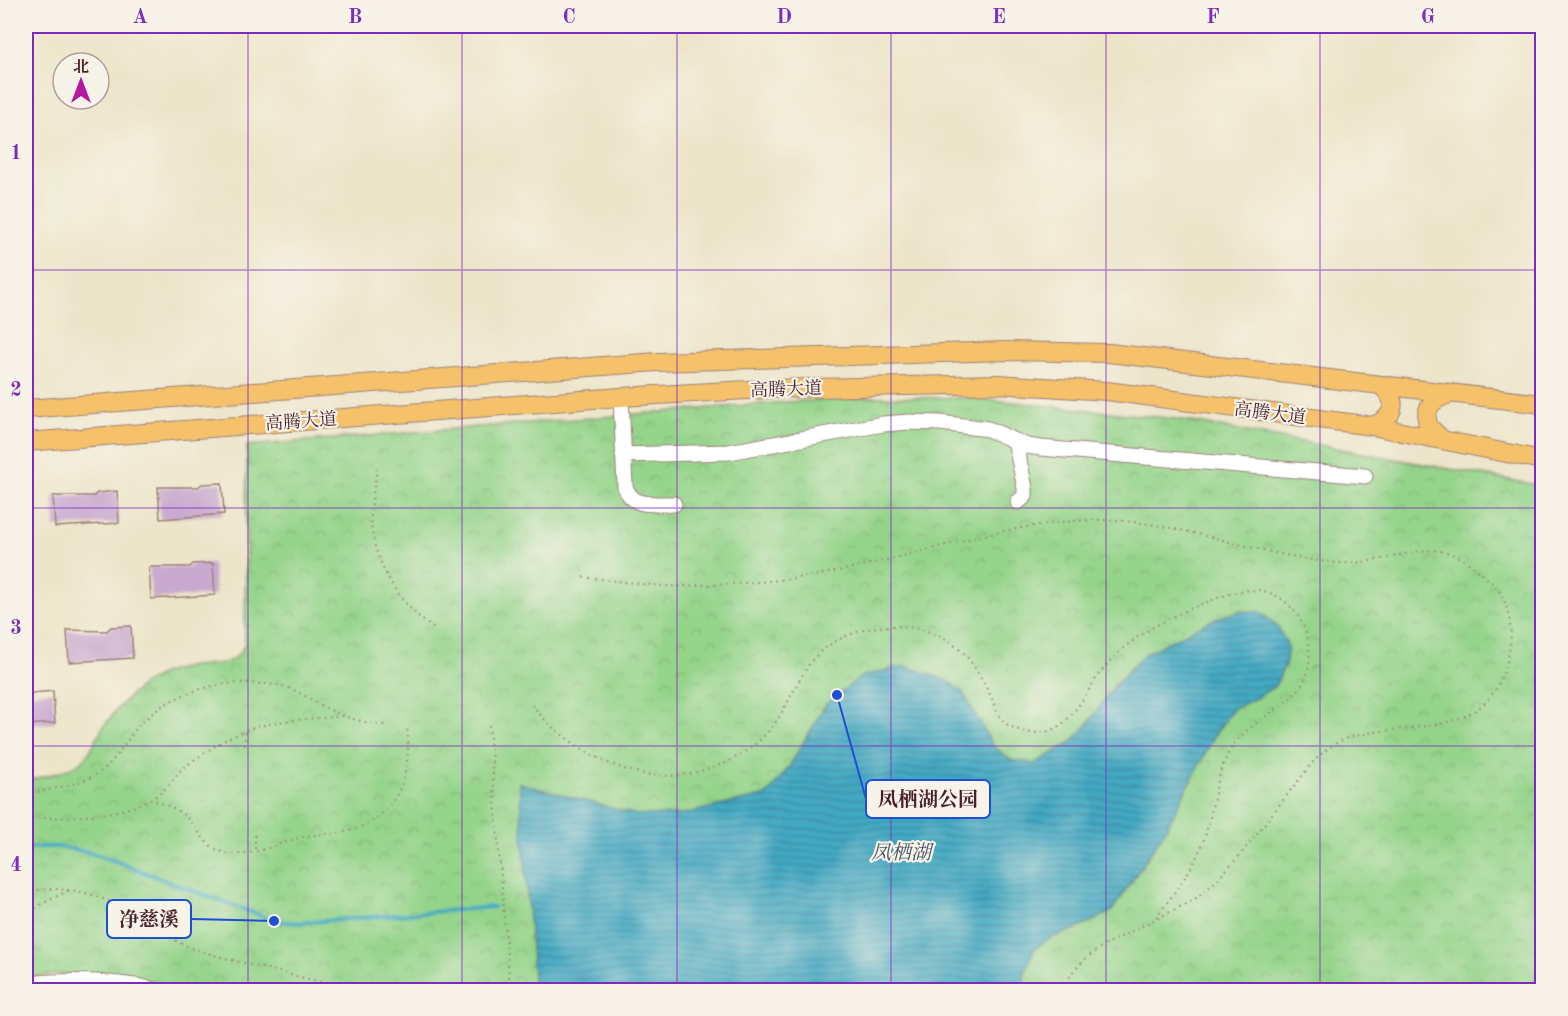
<svg xmlns="http://www.w3.org/2000/svg" width="1568" height="1016" viewBox="0 0 1568 1016" font-family="'Old Standard TT','Noto Serif SC',serif">
<style>
.park{fill:url(#park-crowns);stroke:#707a5b;stroke-width:1.5}
.water{fill:url(#water-rules);stroke:#466477;stroke-width:1.5}
.lines{fill:none;stroke-linecap:round;stroke-linejoin:round}
.stream{stroke:#43a9c3;stroke-width:4}
.building{fill:#c9a9cf}
.minor-casing{stroke:#9c827a;stroke-width:17}
.major-casing{stroke:#9c827a;stroke-width:20}
.path{stroke:#9c827a;stroke-width:2;stroke-dasharray:1.5 4.5;stroke-linecap:butt}
.minor{stroke:#fff;stroke-width:15}
.major{stroke:#f5c16b;stroke-width:18}
.grid{fill:none;stroke:#7b2cbf;stroke-width:1.5;stroke-opacity:0.55}
.labels{text-anchor:middle;stroke-width:4.5;stroke-linejoin:round;paint-order:stroke}
.street-label{font-size:18px;fill:#4a1f2b;stroke:#f7f3e8}
.water-label{font-size:20px;font-style:italic;fill:#475668;stroke:#f7f3e8}
.leader{fill:none;stroke:#1d4ed8;stroke-width:2}
.callout-dot{fill:#1d4ed8;stroke:#f7f3e8;stroke-width:2}
.callout{fill:#f7f3e8;stroke:#1d4ed8;stroke-width:2}
.callout-label{font-size:20px;text-anchor:middle;font-weight:bold;fill:#4a1f2b}
.neatline{fill:none;stroke:#7b2cbf;stroke-width:2}
.grid-label{font-size:20px;text-anchor:middle;font-weight:bold;fill:#7b2cbf}
</style>
<defs>
<pattern id="park-crowns" width="20" height="18" patternUnits="userSpaceOnUse" patternTransform="scale(1.5)"><rect width="20" height="18" fill="#95d48b"/><path d="M2 6a3 3 0 1 1 6 0M12 15a3 3 0 1 1 6 0" fill="none" stroke="#82b678"/></pattern>
<pattern id="water-rules" width="6" height="5" patternUnits="userSpaceOnUse" patternTransform="scale(1.5)"><rect width="6" height="5" fill="#43a9c3"/><path d="M0 2.5h6" fill="none" stroke="#3a899f"/></pattern>
</defs>
<rect width="100%" height="100%" fill="#f7f3e8"/>
<filter id="ink" filterUnits="userSpaceOnUse"><feTurbulence type="fractalNoise" baseFrequency=".0167" numOctaves="2"/><feDisplacementMap in="SourceGraphic" scale="12" xChannelSelector="R" yChannelSelector="G"/><feConvolveMatrix kernelMatrix="1 2 1 2 8 2 1 2 1" color-interpolation-filters="sRGB"/></filter>
<filter id="wash" filterUnits="userSpaceOnUse"><feTurbulence type="fractalNoise" baseFrequency=".008" numOctaves="4" result="noise"/><feDisplacementMap in="SourceGraphic" scale="24" xChannelSelector="R" yChannelSelector="G"/><feGaussianBlur stdDeviation="1.35" result="paint"/><feColorMatrix in="noise" values="0 0 0 0 0 0 0 0 0 0 0 0 0 0 0 0 0 1.4 0 .05"/><feComposite in="paint" operator="in"/></filter>
<g filter="url(#wash)">
<rect width="100%" height="100%" fill="#ede5c9"/>
<path class="park" d="M869 397 971 398 1176 419 1542 486V990H184C167 986 150 981 133 978 98 971 61 973 26 978V781C44 776 66 773 82 761 92 753 96 736 104 726 120 703 144 679 171 671 179 669 186 667 194 666 216 662 234 669 245 644L247 446 772 403Z"/>
<path class="water" d="M1239 611 1260 612 1278 627 1288 647 1285 665 1275 686 1256 698 1233 709 1217 731 1164 832 1112 911 1086 925 1046 940 1033 951 1024 976 1025 990H534L519 783 637 815H679L767 795 789 767 826 704 862 676 905 666 946 680 963 692 993 746 1011 760 1034 764 1072 742 1088 724 1114 686 1144 654 1214 619Z"/>
<g class="lines">
<path class="stream" d="M26 849C73 839 123 864 166 881 202 894 238 907 274 921L298 923 493 907"/>
</g>
<g id="blocks">
<path class="building" d="M222 483 224 514 160 519 158 487H198L202 484Z
M117 491 119 523 55 527 53 496H94L97 493Z
M213 563 215 595 151 599 149 567H190L193 564Z
M131 626 133 658 69 662 67 630 107 631 111 627Z
M53 691 55 723 26 725V696H30L33 693Z"/>
</g>
</g>
<g filter="url(#ink)">
<use href="#blocks" fill-opacity="0" stroke="#9c827a" stroke-width="1.5"/>
<g class="lines">
<g class="minor-casing">
<path id="minor" d="M621 397 625 487C633 509 654 503 674 504
M1015 441 1025 488V496L1018 502
M623 455 729 452 883 424 909 422 940 423 988 429 1027 446 1041 448 1365 476
M26 984C69 980 112 980 155 990"/>
</g>
<g class="major-casing">
<path id="major" d="M26 409 657 362 1005 351 1109 353 1542 404
M1372 426C1393 419 1401 402 1381 386
M1443 440 1428 426C1424 407 1432 399 1450 394
M26 442 621 397 766 389 998 384 1107 391 1372 426 1542 460"/>
</g>
<path class="path" d="M377 468C375 484 371 501 371 518 372 563 400 606 436 630
M583 577C610 580 637 584 664 586 679 587 694 585 708 585 756 583 805 579 852 568 932 551 1009 523 1091 520 1167 518 1239 549 1313 560 1335 564 1355 564 1376 560 1420 552 1442 538 1481 573 1498 588 1502 591 1508 613 1515 640 1508 674 1490 697 1458 737 1387 722 1343 740 1331 744 1322 754 1313 762L1240 855 1217 880 1195 899 1101 947 1085 959 1071 974 1065 990
M532 705C541 715 550 726 560 733 605 769 658 788 714 767 732 761 751 750 764 736 783 717 792 691 806 669 824 639 865 625 898 626 916 627 940 633 954 645 972 658 982 679 992 699 994 704 996 712 1000 717 1010 732 1038 737 1054 729 1077 717 1088 687 1104 668 1132 634 1174 614 1215 599 1230 593 1251 587 1267 592 1300 602 1316 642 1307 673 1296 709 1249 716 1229 752 1213 781 1214 816 1201 847 1191 873 1171 896 1155 919
M489 725 510 990
M245 732V746
M26 795C47 789 82 785 100 772 115 761 124 744 135 730 162 697 210 681 251 683 259 684 269 684 278 685 298 689 314 703 332 711 349 719 366 723 385 725
M150 799C160 803 171 806 180 812 196 823 203 847 223 852 248 859 276 844 299 838 316 833 333 835 349 831 398 817 412 775 407 729
M26 818C66 818 130 818 163 791 170 785 175 776 181 770 201 754 228 736 253 728 281 719 314 719 344 716
M255 835V851
M26 892C62 884 99 893 130 912 150 924 168 938 189 947 211 955 233 960 255 966 288 974 320 982 353 990
M26 916 38 906 69 890"/>
<use href="#minor" class="minor"/>
<use href="#major" class="major"/>
</g>
</g>
<path class="grid" d="M248 26V990M462 26V990M677 26V990M891 26V990M1106 26V990M1320 26V990M26 270H1542M26 508H1542M26 746H1542"/>
<g class="labels">
<g class="street-label">
<text transform="translate(786 389) rotate(-2)" y="6">高腾大道</text>
<text transform="translate(1270 413) rotate(7)" y="6">高腾大道</text>
<text transform="translate(301 421) rotate(-4)" y="6">高腾大道</text>
</g>
<g class="water-label">
<text x="901" y="859">凤栖湖</text>
</g>
</g>
<path class="leader" d="M837 695L866 799M274 921L191 919"/>
<g class="callout-dot">
<circle cx="837" cy="695" r="6"/>
<circle cx="274" cy="921" r="6"/>
</g>
<g class="callout">
<rect x="866" y="780" width="124" height="38" rx="6"/>
<rect x="107" y="900" width="84" height="38" rx="6"/>
</g>
<g class="callout-label">
<text x="928" y="806">凤栖湖公园</text>
<text x="149" y="926">净慈溪</text>
</g>
<rect width="1568" height="1016" fill="none" stroke="#f7f3e8" stroke-width="66"/>
<g transform="translate(81 81)"><circle r="28" fill="#f7f3e8" stroke="#b29e9c" stroke-width="1.5"/>
<path d="M0-4.5L10 22L0 15L-10 22Z" fill="#b5179e"/>
<text y="-9" font-size="16" font-weight="bold" text-anchor="middle" fill="#4a1f2b">北</text>
</g>
<rect x="33" y="33" width="1502" height="950" class="neatline"/>
<g class="grid-label">
<text x="140" y="23">A</text>
<text x="355" y="23">B</text>
<text x="569" y="23">C</text>
<text x="784" y="23">D</text>
<text x="999" y="23">E</text>
<text x="1213" y="23">F</text>
<text x="1428" y="23">G</text>
<text x="16" y="159">1</text>
<text x="16" y="396">2</text>
<text x="16" y="634">3</text>
<text x="16" y="871">4</text>
</g>
</svg>
